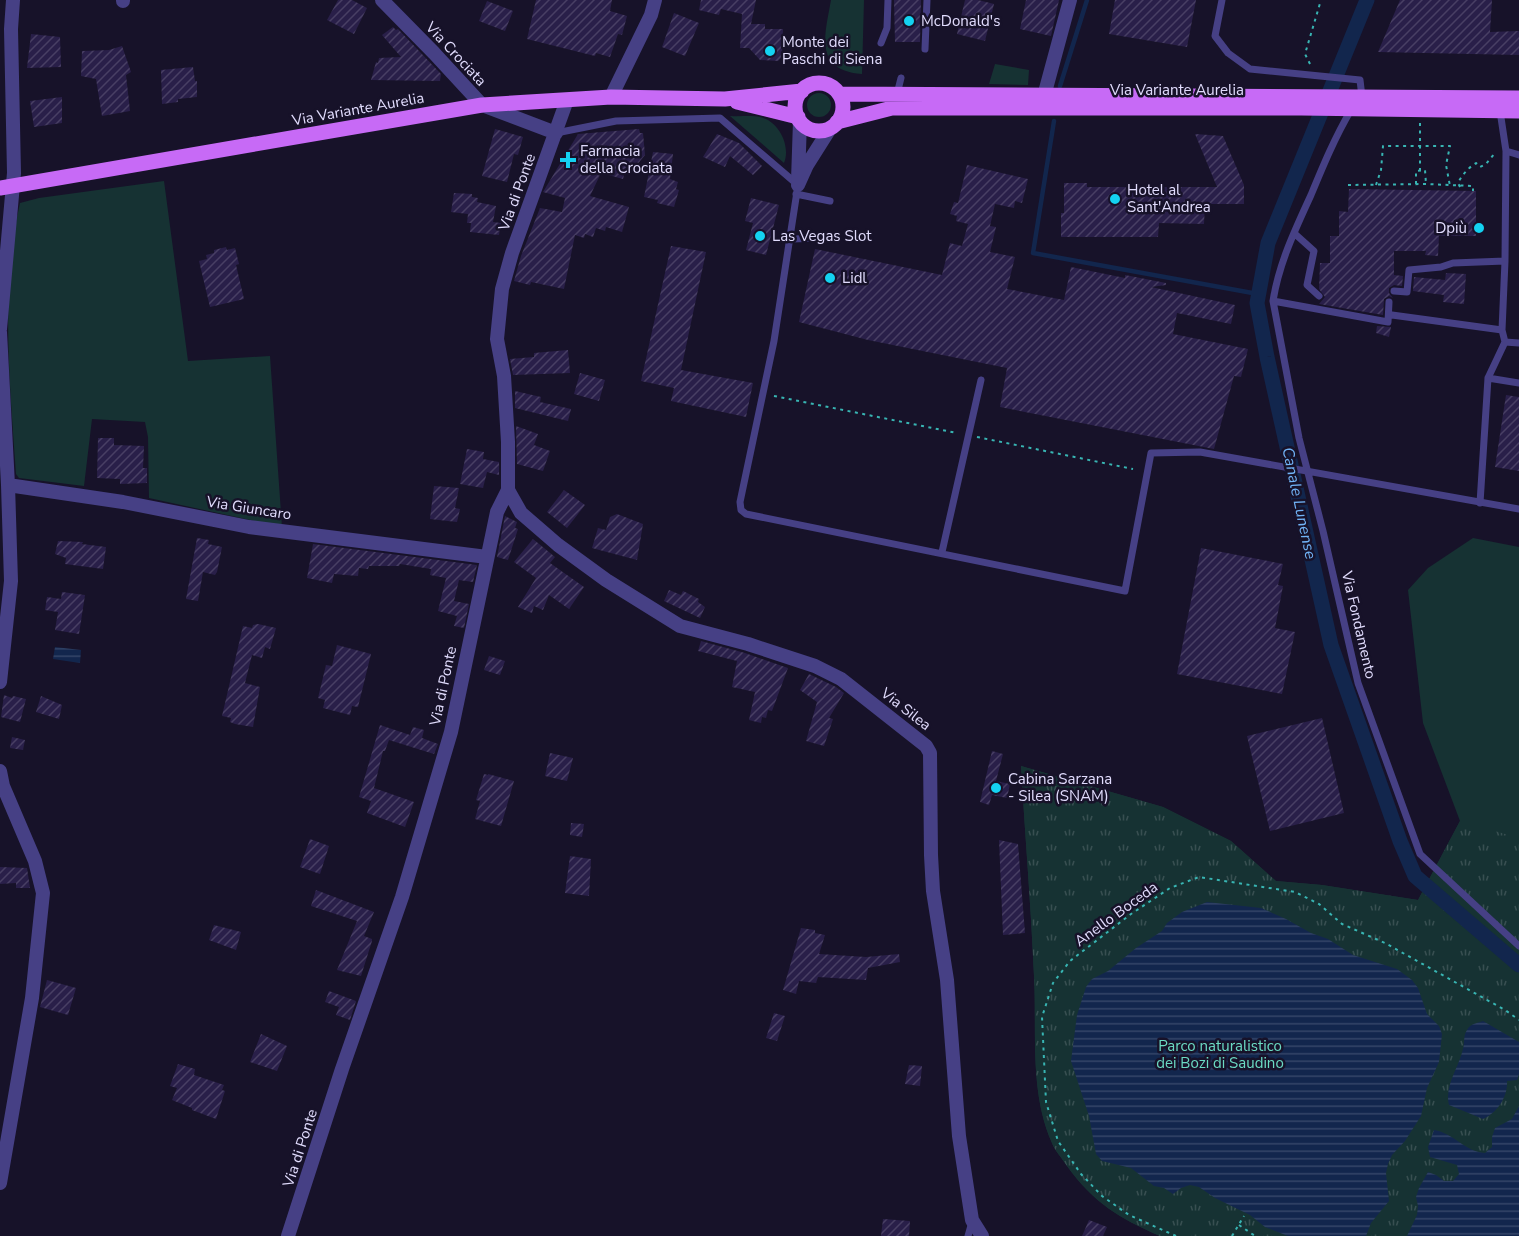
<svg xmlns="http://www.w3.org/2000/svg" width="1519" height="1236" viewBox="0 0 1519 1236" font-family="'Nunito Sans',sans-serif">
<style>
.grass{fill:#163233}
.park{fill:url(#park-tufts)}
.water{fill:url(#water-rules)}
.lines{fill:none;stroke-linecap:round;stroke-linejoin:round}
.stream{stroke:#12264d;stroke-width:4.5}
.canal{stroke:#12264d;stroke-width:15}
.building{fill:url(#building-hatch)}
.path{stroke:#38b5b3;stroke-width:2;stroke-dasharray:3 4.5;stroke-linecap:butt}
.lane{stroke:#464085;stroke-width:7}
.street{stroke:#464085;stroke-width:14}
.primary{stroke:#c76af6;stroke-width:15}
.poi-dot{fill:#14d2f1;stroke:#171229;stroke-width:2}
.labels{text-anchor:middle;stroke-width:5;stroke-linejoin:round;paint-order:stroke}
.poi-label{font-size:15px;fill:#e1dcfd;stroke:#171229;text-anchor:start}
.street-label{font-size:15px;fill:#e1dcfd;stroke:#171229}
.park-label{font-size:15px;fill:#6bdac3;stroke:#171229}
.water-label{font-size:16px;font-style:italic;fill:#71b3f6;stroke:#171229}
</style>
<defs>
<pattern id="park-tufts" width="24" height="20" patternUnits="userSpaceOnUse" patternTransform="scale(1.5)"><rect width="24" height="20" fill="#163233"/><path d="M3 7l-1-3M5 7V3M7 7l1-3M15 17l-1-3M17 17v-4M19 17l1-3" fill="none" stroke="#384f51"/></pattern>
<pattern id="water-rules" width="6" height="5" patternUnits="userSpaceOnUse" patternTransform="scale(1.5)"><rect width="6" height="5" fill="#12264d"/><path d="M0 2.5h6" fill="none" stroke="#344568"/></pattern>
<pattern id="building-hatch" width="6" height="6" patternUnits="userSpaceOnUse" patternTransform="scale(1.5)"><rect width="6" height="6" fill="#291f49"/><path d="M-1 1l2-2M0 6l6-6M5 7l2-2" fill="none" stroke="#483f64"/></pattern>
</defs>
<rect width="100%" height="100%" fill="#171229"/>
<path class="grass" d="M831 0H864L862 74C813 70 825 35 831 0Z
M995 64 1029 70 1028 85 989 84Z
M807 105a12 12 0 1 1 24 0a12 12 0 1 1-24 0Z
M730 116C740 117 751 115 760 117 779 121 791 146 784 163Z
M164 181 188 361 270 356 282 527 149 498 148 437 145 422 92 419 84 486 19 478 16 474C10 384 0 291 20 203L39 198Z
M1473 538 1519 547V1042L1160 1236C1119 1218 1094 1203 1067 1166 1062 1158 1055 1151 1052 1143 1029 1091 1037 1031 1034 976 1031 906 1025 836 1021 766L1163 807 1231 841 1276 881 1322 885 1418 900 1460 821 1423 723 1408 590 1428 568Z"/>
<path class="park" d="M1021 766 1163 807 1231 841 1276 881 1322 885 1418 900 1460 821 1519 838V1236H1160C1119 1218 1094 1203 1067 1166 1062 1158 1055 1151 1052 1143 1029 1091 1037 1031 1034 976 1031 906 1025 836 1021 766Z"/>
<path class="water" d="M55 647 81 650 80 663 53 659Z
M1207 902 1261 908 1286 919 1311 933 1328 939 1353 955 1397 969 1412 980 1418 988 1427 1014 1439 1026 1442 1034 1439 1062 1427 1088 1421 1116 1405 1141 1392 1155 1388 1164 1386 1173 1389 1201 1371 1223 1366 1236H1288L1265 1227 1250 1215 1215 1198 1199 1187 1190 1185 1181 1188 1173 1194 1164 1188 1154 1186 1131 1168 1102 1161 1096 1154 1089 1116 1071 1061 1077 1015 1086 987 1092 979 1108 971 1136 948 1162 931 1167 923 1182 912Z
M1483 1021 1519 1042V1074L1517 1080 1507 1081C1508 1097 1497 1113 1483 1119L1449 1105C1444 1086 1459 1067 1463 1049 1465 1042 1463 1036 1467 1030 1470 1024 1477 1023 1483 1021Z
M1519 1106V1236H1407L1417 1215 1418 1206 1416 1197 1419 1188 1428 1172 1436 1175 1444 1181H1453L1459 1174 1457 1165 1430 1157 1428 1147 1434 1130C1454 1133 1465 1152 1485 1153L1492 1147V1137L1495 1128 1512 1119Z"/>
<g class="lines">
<path class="stream" d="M1060 86 1087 0
M1054 121 1033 253 1258 294"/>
<path class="canal" d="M1367 0 1268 243 1257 303 1267 357 1331 645 1400 841 1415 876 1519 965"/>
</g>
<path class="building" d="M338 0H352L367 8 354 34 327 20Z
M536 0H612L610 11 627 16 622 35 618 34 610 57 596 53 595 56 527 39Z
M701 0H756L751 24H765V29H783L782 57 778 61 760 60 749 48H740L742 14 721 9 719 15 699 10Z
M894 0H921L920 42H895Z
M965 0H978L994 4 985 41 957 34Z
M1026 0H1059L1051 36 1020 29Z
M1115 0H1196L1187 47 1109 34Z
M1400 0H1492L1490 32 1519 31V55L1378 52Z
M487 1 513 11 505 31 479 21Z
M674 13 699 23 685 56 662 47Z
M393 27 396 30 398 29 441 74 440 81 371 80 376 62 378 63 379 58 401 57 382 35Z
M31 34 60 37 61 67 27 68Z
M122 46 131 72 126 75 130 111 102 116 96 79 81 76 82 51 109 50Z
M193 67 195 81H197V97L178 99V102L162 104 161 70Z
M62 97V123L34 127 30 101Z
M495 129 523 137 518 155 514 154 507 182 482 176Z
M639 129 640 133H643L645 155 631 172 625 171 623 179 601 173 590 196 629 207 622 232 606 227 605 231 596 228 593 237 585 234 584 238 575 235 564 289 531 282 530 285 514 281 521 256 540 208 562 212 565 198 543 192 578 134Z
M717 134 739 143 762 166 753 175 730 156 725 167 703 157Z
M1195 134 1223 136 1244 185V204H1205L1204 224 1159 223 1158 237H1061V213H1064V183H1087V187H1217Z
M653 152 673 154 670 179 678 182 676 189 679 190 674 207 657 203 658 200 644 197Z
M967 165 1028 179 1022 203 1015 201 1014 208 995 204 990 226 996 227 990 252 1015 257 1007 289 1064 300 1071 267 1125 278V275L1166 283V285L1151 287 1235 305 1231 324 1177 313 1173 334 1248 349 1241 377 1234 376 1214 449 1000 407 1007 368 868 340 799 322 815 249 942 275 950 243 962 246 968 224 956 221 957 216 950 214 954 202 958 203Z
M1349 189 1476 191V236H1439L1438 256 1425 255 1426 251H1394V275L1403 276 1402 286 1394 285 1389 288V293L1393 298 1389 296 1384 299 1383 315 1319 304 1325 297 1319 289 1320 263H1330V236H1339V211L1348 212Z
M454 193 472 194V197L478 198 477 202 496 206 493 222 501 223 499 235 470 232 471 223H467L468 214 451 212Z
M751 198 779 205 766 255 746 250 753 223 745 221Z
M671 246 706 252 681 370 753 383 746 417 671 401 674 388 641 381Z
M226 247 227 250 235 248 239 264 236 265 244 299 210 307 199 261 207 259 206 255 214 253V250Z
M1446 273 1466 274 1464 304 1443 302 1444 295 1413 291 1414 277 1445 280Z
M1377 326 1391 327 1389 337 1376 333Z
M568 350 570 373 513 375 510 359 534 357V353Z
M580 373 605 380 599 401 574 394Z
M515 391 541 397 540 402 571 409 568 421 515 408Z
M1506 395 1519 397V471L1495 467Z
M516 426 538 434 534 445 550 451 543 471 517 464Z
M98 438H114V445L144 446 143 468H147V483L120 484V479L97 478Z
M467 449 484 452 483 459 499 462V475L487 472 483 488 460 484Z
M434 486 459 488 455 508 460 509 457 522 430 519Z
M564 490 585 505 567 528 547 512Z
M617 514 643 524 637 560 592 548 598 528 606 530 610 517Z
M505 516 517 522 515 528 518 529 508 560 497 557Z
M197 538 209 540 208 544 222 547 217 572 215 575 203 572 198 601 186 599Z
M533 539 555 557 550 563 584 587 569 609 549 595 543 610 534 606 532 613 518 607 536 578 514 562Z
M58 541 83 542 82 544 106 547 103 569 65 564 66 558 55 554Z
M313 544 477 565 473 582 459 580 454 601 469 604 464 628 454 626 457 616 438 611 446 578 430 575 431 569 400 564 399 566H369L368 569 359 568 358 576 334 574 332 583 307 578Z
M1201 548 1283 564 1278 585 1283 586 1275 628 1295 632 1282 694 1177 674Z
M669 590 681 595 683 591 699 599 698 602 705 607 700 618 664 601Z
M62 592 85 595 79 634 55 630 58 612 45 610 47 597 61 599Z
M258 624 276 628 270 649 265 647 262 658 252 655 245 683 260 687 253 727 235 724 230 722 231 718 222 716 243 626 252 628 253 625Z
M701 641 745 653 788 668 772 711 768 710 766 718 762 717 761 723 749 720 755 692 732 687 737 661 698 651Z
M337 645 371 654 358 707 352 706 350 715 323 708 325 700 318 698 326 665 332 666Z
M489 656 505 661 500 675 484 670Z
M809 674 836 687 844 693 829 718 833 719 824 746 806 741 817 702 800 690Z
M4 695 12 698 13 696 26 699 20 722 1 717Z
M41 696 62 705 59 719 36 712Z
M1322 718 1344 813 1270 831 1247 736Z
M380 725 410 735 413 727 424 730 422 738 438 744 434 754 389 740 385 751H383L374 788 414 802 405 827 367 813 371 801 359 797Z
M12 737 25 740 23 750 10 748Z
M992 751 1003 754 996 781 1010 784 1007 798 992 795 989 805 980 802Z
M550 753 573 758 567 781 545 776Z
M484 774 488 775V774L514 781 501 826 475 819 480 801 476 800Z
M571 823 584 824 582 837 570 835Z
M310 839 329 846 320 874 300 867Z
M999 840 1018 844 1025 933 1003 935Z
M570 856 591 859 589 896 565 893Z
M0 867 27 868 30 888H16V883L0 884Z
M316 890 374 912 364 936 372 939V941L361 976 337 970 357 921 311 906Z
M214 925 241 932 236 950 209 940Z
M801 928 815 930V933L825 935 819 954 866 957 899 954 900 962 868 968 866 980 818 977 816 983 799 981 796 994 783 990Z
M47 980 76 988 68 1015 40 1007Z
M329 991 356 1001 350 1020 336 1015 339 1007 325 1002Z
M774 1013 785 1016 777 1041 766 1038Z
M261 1034 287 1046 277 1071 250 1062Z
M178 1064 195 1069 194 1075 224 1085 222 1090 225 1091 216 1119 192 1110V1108L172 1100 177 1088 170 1086Z
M909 1065 922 1066 920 1086 905 1084Z
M883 1219 910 1221 909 1236H881Z
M1089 1220 1107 1227 1103 1236H1082Z"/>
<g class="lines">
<path class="path" d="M1310 64 1305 54 1321 0
M1420 123V170
M1416 184V171L1425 170 1426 184
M1348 185 1426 184 1473 186V191
M1376 185 1381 170 1383 146H1450L1446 165 1450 186
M1460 187 1458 183C1462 175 1468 168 1476 163L1480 167 1486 164 1495 153
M774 396 957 433
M977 437 1133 469
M1239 1225 1255 1236
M1176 1236 1129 1215 1102 1196 1081 1174 1058 1141 1046 1102 1042 1017 1053 983 1070 961 1131 914 1170 888 1199 877 1295 892 1319 904 1342 924 1385 943 1505 1010 1519 1020
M1232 1236 1244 1216"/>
<path class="lane" d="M1222 0 1215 36 1228 53 1250 69 1360 80 1362 97
M881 43 887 28 888 0
M925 49 927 0
M897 94 901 78
M1351 110C1335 137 1323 166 1311 195 1295 230 1279 263 1273 301L1299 438 1323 531 1358 683 1420 854 1519 946
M1500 111 1506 151 1519 155
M556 133 616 121 720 118 798 185 774 341 740 502 741 510 746 514 1125 591 1151 453 1200 452 1519 509
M796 194 830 201
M1294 233 1314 251 1307 285 1319 296
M791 239 823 238
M1394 291 1407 292 1409 270 1441 267 1453 263 1505 261
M1273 301 1388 322 1389 302
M1392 315 1502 330
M1505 342 1519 343
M1488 378 1505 342 1502 330 1505 261 1506 151
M1480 503 1488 378 1519 383
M942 552 981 380
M968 1236 972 1222"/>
<path class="street" d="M382 0 434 53 482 105 556 133
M123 1V0
M1044 96 1070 0
M611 97 651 15 655 0
M798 180 800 121
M798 185 807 165 831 127
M0 329 14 173 11 29 13 0
M0 332 8 485 123 502 249 527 487 557
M508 490 521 513 558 545 606 580 680 626 748 644 815 666 841 679 926 746 930 753 931 855 933 891 947 980 959 1136 972 1220 982 1236
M0 682 11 581 8 485
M0 771 3 786 35 861 43 893 32 998 0 1183
M288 1236 342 1069 402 897 451 732 497 512 508 490V442L504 376 497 339 502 289 512 253 567 100"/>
<path class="primary" d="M795 107a24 24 0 1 1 48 0a24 24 0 1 1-48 0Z
M839 94 1519 98
M737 102 798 117
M837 122 892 108H1301L1519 111
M0 188 482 105 611 97 725 99 802 91"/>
</g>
<g class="poi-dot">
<circle cx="909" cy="21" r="6"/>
<circle cx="770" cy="51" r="6"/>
<path d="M565 151h6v6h6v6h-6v6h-6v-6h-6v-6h6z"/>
<circle cx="1115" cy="199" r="6"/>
<circle cx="1479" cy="228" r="6"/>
<circle cx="760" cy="236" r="6"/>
<circle cx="830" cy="278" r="6"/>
<circle cx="996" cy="788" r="6"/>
</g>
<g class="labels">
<g class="poi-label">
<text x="921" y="26">McDonald's</text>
<text x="782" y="47">Monte dei<tspan x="782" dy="17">Paschi di Siena</tspan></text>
<text x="580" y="156">Farmacia<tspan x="580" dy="17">della Crociata</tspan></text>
<text x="1127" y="195">Hotel al<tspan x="1127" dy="17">Sant'Andrea</tspan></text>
<text x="1467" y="233" text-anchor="end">Dpiù</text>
<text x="772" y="241">Las Vegas Slot</text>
<text x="842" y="283">Lidl</text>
<text x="1008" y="784">Cabina Sarzana<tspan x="1008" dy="17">- Silea (SNAM)</tspan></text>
</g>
<g class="street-label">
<text transform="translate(456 54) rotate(47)" y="5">Via Crociata</text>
<text x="1177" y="95">Via Variante Aurelia</text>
<text transform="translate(358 109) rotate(-10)" y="5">Via Variante Aurelia</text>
<text transform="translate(517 192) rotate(-70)" y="5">Via di Ponte</text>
<text transform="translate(249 508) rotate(9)" y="5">Via Giuncaro</text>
<text transform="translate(1359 625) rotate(77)" y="5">Via Fondamento</text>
<text transform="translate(443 686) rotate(-78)" y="5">Via di Ponte</text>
<text transform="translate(906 709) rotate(38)" y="5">Via Silea</text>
<text transform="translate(1116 914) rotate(-36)" y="5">Anello Boceda</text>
<text transform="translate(300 1148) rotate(-72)" y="5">Via di Ponte</text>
</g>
<g class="park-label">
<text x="1220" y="1051">Parco naturalistico<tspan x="1220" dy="17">dei Bozi di Saudino</tspan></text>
</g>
<g class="water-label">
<text transform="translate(1300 503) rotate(78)" y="6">Canale Lunense</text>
</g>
</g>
</svg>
